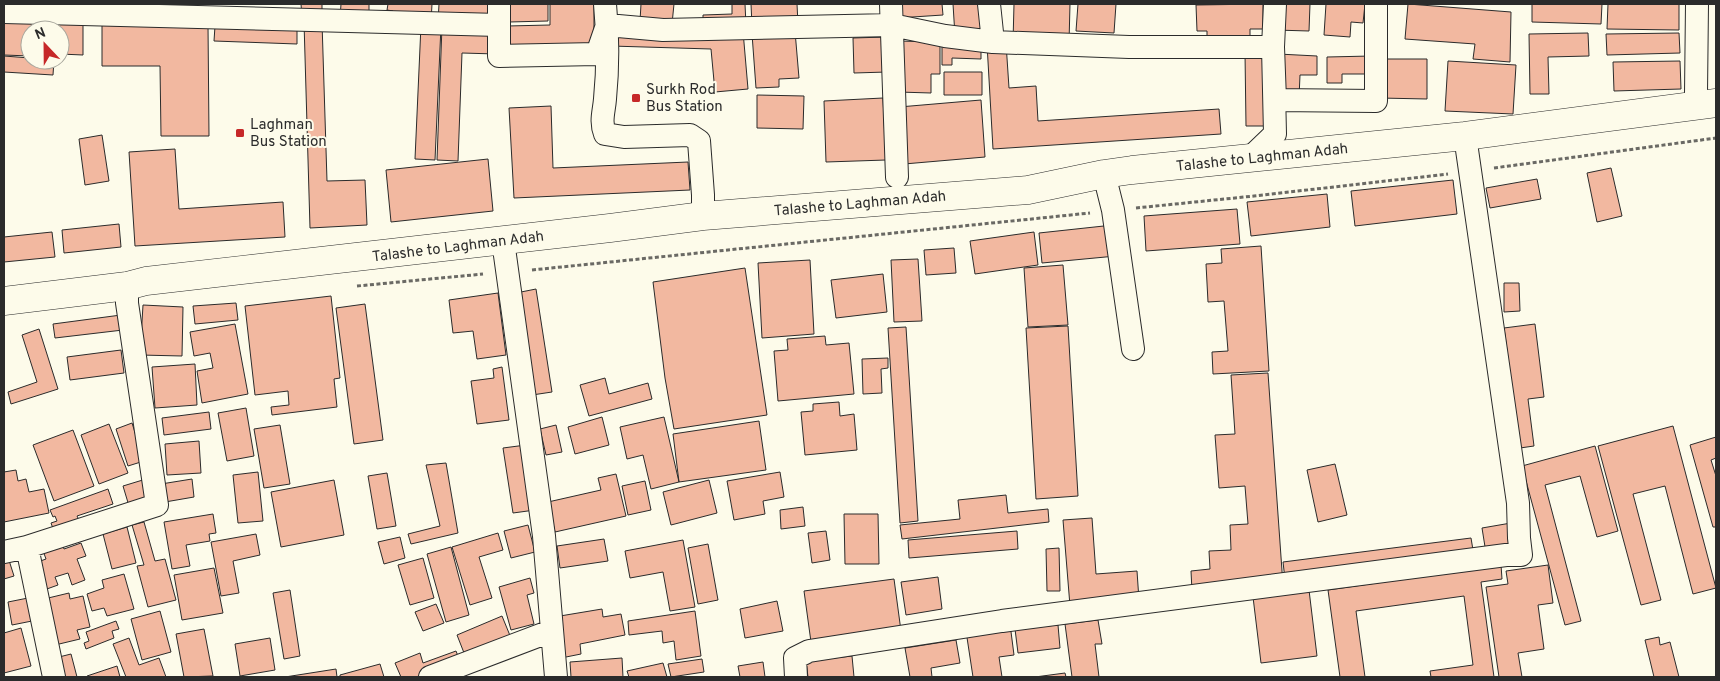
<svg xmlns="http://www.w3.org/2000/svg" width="1720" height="681" viewBox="0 0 1720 681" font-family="Overpass,sans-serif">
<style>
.building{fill:#f2b8a0;stroke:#2b2b2b}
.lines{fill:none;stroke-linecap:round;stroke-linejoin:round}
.minor-casing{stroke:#2b2b2b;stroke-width:24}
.secondary-casing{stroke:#2b2b2b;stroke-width:29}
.path{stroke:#6a6964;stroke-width:3;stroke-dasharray:4 2.5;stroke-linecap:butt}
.minor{stroke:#fdfbea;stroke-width:22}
.secondary{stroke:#fdfbea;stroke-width:28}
.poi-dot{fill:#c62828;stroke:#fdfbea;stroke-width:2}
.labels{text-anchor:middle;stroke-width:4;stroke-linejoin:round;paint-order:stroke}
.poi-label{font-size:15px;fill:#2b2b2b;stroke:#fdfbea;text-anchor:start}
.street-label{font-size:15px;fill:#2b2b2b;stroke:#fdfbea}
</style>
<rect width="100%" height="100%" fill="#fdfbea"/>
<path class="building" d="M301 4H322V17H302Z
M341 4H369V19L340 18Z
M388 4H432L431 22 392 19 393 11 387 10Z
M439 4H497V23L438 22Z
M509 4H548V21L509 22Z
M550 4H594V50L507 51V26L550 25Z
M641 4H674L672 24 640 21Z
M732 4H745L746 25 703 27V15L732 14Z
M751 4H797L798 24 752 26Z
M896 4H942L943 15 897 18Z
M953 4H985L986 34 955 36Z
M1014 4H1070L1069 43 1013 42Z
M1078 4H1116L1114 33 1076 31Z
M1263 4V29H1250V43L1207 44V31H1197L1196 5Z
M1275 4H1310L1309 31 1275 30Z
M1326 4H1365L1363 23 1351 22 1350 37 1324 35Z
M1408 4 1511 12 1510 62 1473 59 1475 44 1405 39Z
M1532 4H1602L1601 24 1532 22Z
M1608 4H1679V30L1607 29Z
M4 20 46 23V30H30V56L4 55Z
M47 21H83V55L60 54V30H47Z
M304 22H322L327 181 365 180 367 225 310 228Z
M102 25H208L209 136H161L160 66H102Z
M421 25 441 26 435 160 415 159Z
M215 26 297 29V44L214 41Z
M442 26 497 28 496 54 462 53 458 161 437 160Z
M613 30 743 31 748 89 715 92 711 49 611 46Z
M795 31 799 78 779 79V87L756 88 752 34Z
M1588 33 1589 56 1548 57 1549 94H1530L1529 34Z
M1679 33 1680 53 1607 55 1606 34Z
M885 37 887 72 854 73 853 38Z
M898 41 940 42V74H931V93L898 92Z
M942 43 981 44V59L952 58V65H942Z
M1006 43 1009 88 1036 86 1038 121 1219 109 1221 134 993 149 987 44Z
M1271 52 1273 126H1246L1245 53Z
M1278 54 1317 56V75H1300L1299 98 1276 97Z
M4 56 30 58V60H54L53 75 4 72Z
M1371 56V74H1342V83H1327V57Z
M1381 59H1427V99L1380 98Z
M1448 61 1516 65 1513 114 1445 111Z
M1680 61 1681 89 1614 91 1613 62Z
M944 72H982V95H944Z
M757 95 804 96 803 129 757 128Z
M883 98 886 160 826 162 824 101Z
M981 100 985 157 904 164 899 107Z
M551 106 553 168 688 162 690 190 514 198 509 108Z
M102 135 109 181 85 185 79 139Z
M175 149 179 209 283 202 285 237 135 246 129 152Z
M488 159 493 211 391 222 386 170Z
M1611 168 1622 216 1597 222 1587 173Z
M1537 179 1541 199 1490 208 1486 188Z
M1453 180 1457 214 1355 226 1351 191Z
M1327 194 1330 227 1251 236 1247 202Z
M1237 209 1240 244 1146 251 1144 216Z
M119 224 121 247 64 253 62 230Z
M1113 225 1116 256 1042 263 1039 233Z
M52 232 55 257 4 262V237Z
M1034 232 1038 265 975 274 970 241Z
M1261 246 1269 371 1213 374 1212 352 1228 351 1224 301 1208 302 1206 264 1222 263 1221 249Z
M954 248 956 273 926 275 924 250Z
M918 259 922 321 894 322 891 260Z
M810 260 814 334 762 338 758 263Z
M1063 265 1068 325 1028 327 1024 268Z
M745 268 767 415 674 429 665 378 653 282Z
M883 274 887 312 836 318 831 280Z
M1504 283H1519L1520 311 1504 312Z
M536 289 552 392 532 395 516 293Z
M498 293 506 355 477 359 473 331 453 333 449 300Z
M331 296 340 378 334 379 337 407 272 415 271 407 289 405 288 391 255 395 245 306Z
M236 303 238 320 195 324 193 306Z
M365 304 383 440 354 444 336 308Z
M143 305 183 307 182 356 140 355Z
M121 315 123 330 55 338 53 324Z
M235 324 248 394 202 403 197 371 213 368 210 353 194 356 190 332Z
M1535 324 1544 397 1528 399 1534 446 1520 448 1504 328Z
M1068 326 1078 496 1036 499 1026 328Z
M906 327 918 521 900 523 888 328Z
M39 329 58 389 11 404 8 392 37 382 22 335Z
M825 336 826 345 849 343 854 394 778 401 774 351 788 350 787 339Z
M121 350 124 373 70 380 67 357Z
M888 358V368L881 369 882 393 863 394 862 359Z
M195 364 197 405 155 408 152 367Z
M502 367 509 420 477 424 471 381 494 378 493 369Z
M1268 373 1283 585 1192 591 1191 571 1210 569 1209 551 1231 550 1230 525 1248 524 1245 486 1219 488 1215 435 1235 434 1231 375Z
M605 378 609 394 648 383 652 399 589 416 580 385Z
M839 402 840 416 854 414 857 450 805 455 801 412 813 411V404Z
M246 408 254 456 227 461 218 413Z
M209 412 211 429 164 435 162 418Z
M602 417 609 445 575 454 568 427Z
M664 417 679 482 651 489 643 455 627 459 620 427Z
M759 421 766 470 679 482 673 434Z
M132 423 144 461 128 466 116 429Z
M109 424 128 473 99 484 81 435Z
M280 425 290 484 264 488 254 429Z
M556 425 562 452 546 455 540 429Z
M1673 426 1716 588 1693 594 1665 486 1633 494 1661 600 1641 605 1598 446Z
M73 430 94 486 54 501 33 445Z
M1716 437V458L1711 460 1716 476V527H1713L1690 445Z
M199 441 201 473 167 475 165 444Z
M526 445 535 510 513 513 503 448Z
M1595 446 1618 531 1597 537 1580 476 1545 485 1581 621 1565 625 1522 466Z
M446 463 458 533 411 544 408 534 440 526 426 465Z
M1335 464 1347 515 1318 522 1307 470Z
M16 470 18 481 26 479 29 492 44 489 49 513 4 522V472Z
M258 472 263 521 238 523 233 475Z
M780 472 784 497 763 501 765 514 734 520 727 481Z
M387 473 396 526 377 529 368 476Z
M616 474 626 516 555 532 548 502 601 490 598 478Z
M146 479 151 499 129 506 123 486Z
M192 479 194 497 165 502 161 484Z
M334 480 344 535 281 547 271 492Z
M709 480 717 513 671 525 663 492Z
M645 481 651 510 628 515 622 486Z
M108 489 113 504 77 516 81 524 55 534 51 523 57 521 55 516 53 517 50 510Z
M1006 495 1008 513 1048 509 1049 522 902 539 900 525 960 519 958 500Z
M803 507 805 526 781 529 780 510Z
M213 514 216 533 209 534 210 541 186 545 190 566 172 569 164 522Z
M844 514H878L879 564H845Z
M1092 518 1096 574 1137 571 1139 600 1070 606 1063 520Z
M144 522 155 561 165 559 176 600 148 607 137 566 144 565 132 525Z
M1511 523 1514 548 1486 553 1482 528Z
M528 525 535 552 511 558 504 531Z
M127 527 136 563 112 569 103 534Z
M826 531 830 560 812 563 808 533Z
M1017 531 1018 549 909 558 908 540Z
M498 533 503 550 479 557 492 598 470 605 452 547Z
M256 534 260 555 233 561 239 593 221 596 211 542Z
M400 537 405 558 384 564 378 542Z
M1471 538 1474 556 1285 579 1283 562Z
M604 539 608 561 560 568 557 546Z
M683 540 695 607 670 611 663 572 630 578 625 551Z
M61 541 64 549 81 543 86 556 77 559 85 580 72 585 68 573 55 577 58 585 44 590 35 563 46 559 42 548Z
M708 544 718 600 698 604 688 548Z
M451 547 469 615 446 622 427 554Z
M1059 548 1060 591H1047L1046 549Z
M7 554 14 576 4 579V555Z
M423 558 434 598 410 605 398 565Z
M1501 565 1502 579 1481 582 1494 677H1431L1430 671 1473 665 1464 596 1356 611 1365 677H1340L1328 590Z
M1548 565 1553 603 1538 605 1544 649 1518 653 1522 677H1499L1486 587 1508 584 1506 571Z
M214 568 223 613 182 620 174 575Z
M124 574 134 609 107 616 104 608 92 611 87 594 104 588 102 580Z
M938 577 942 609 906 615 901 582Z
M530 578 534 593 527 595 534 624 511 630 499 587Z
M894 579 901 631 811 642 804 591Z
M290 590 300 656 284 659 273 593Z
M1309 590 1317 656 1261 663 1253 597Z
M69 593 70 599 83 596 90 627 77 630 80 639 55 645 44 599Z
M33 597 37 620 12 625 8 602Z
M777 601 783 631 745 638 740 609Z
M436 604 444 623 423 631 415 612Z
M602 609 603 617 621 614 625 635 580 644 581 654 561 658 554 617Z
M160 611 171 652 142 660 131 619Z
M695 611 701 656 676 660 674 641 663 643 662 631 629 635 628 621Z
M502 616 511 638 466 658 457 635Z
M1098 620 1102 644H1095L1099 677H1072L1065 624Z
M116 621 119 629 112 631 114 638 86 649 84 643 89 641 86 632Z
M1010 624 1014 655 999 657 1002 677H973L966 631Z
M1058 625 1060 648 1018 653 1015 629Z
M21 628 31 666 4 673V633Z
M204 629 213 676 184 677 176 634Z
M1659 637 1660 645 1670 642 1679 677H1654L1645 640Z
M129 638 139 665 159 658 166 677H126L113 644Z
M270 638 275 670 240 676 235 644Z
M956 640 960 663 931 668 932 677H910L905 648Z
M456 651 460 661 416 677H401L395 663 420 653 423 663Z
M71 654 77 677H60L55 658Z
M852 656 854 677H808L806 661Z
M622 658 623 677H571L570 662Z
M702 659 704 672 671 677 668 664Z
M763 662 765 677H740L738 666Z
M663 663 667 677H629L627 671Z
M380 664 384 677H340V675Z
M117 666 120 677H87V676Z
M336 669 337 677H285Z
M1065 673 1066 677H1035Z"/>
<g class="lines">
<g class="minor-casing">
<path id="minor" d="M499 4V25
M605 4C608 35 608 68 605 99 604 112 600 121 605 134L624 137 690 135 699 141 703 195V216
M891 4 897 177
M989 4 993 42
M4 12 499 25V56L597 54 607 25 663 30 892 25 945 36 993 42 1129 47H1273L1275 100 1376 101V4
M1697 106 1696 93 1697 4
M1250 158 1275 134 1273 47 1275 4
M1104 174 1113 210 1133 349
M503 241 544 536 556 677
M27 547 54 677
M4 552 27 547 157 505 127 303V286
M430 677 551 631
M796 677 795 658 809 651 1002 621 1506 555H1521L1519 538 1518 503 1465 136"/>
</g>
<g class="secondary-casing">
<path id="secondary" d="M4 301 127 286 146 281 610 228 703 216 1028 190 1104 174 1132 170 1465 136 1716 103"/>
</g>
<path class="path" d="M1494 168 1716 138
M1136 208 1254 196 1448 174
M532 270 1090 213
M357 286 483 274"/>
<use href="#minor" class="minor"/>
<use href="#secondary" class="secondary"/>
</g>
<g class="poi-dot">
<rect x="631" y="93" width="10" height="10" rx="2.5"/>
<rect x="235" y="128" width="10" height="10" rx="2.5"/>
</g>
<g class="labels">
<g class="poi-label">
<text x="646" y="94">Surkh Rod<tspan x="646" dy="17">Bus Station</tspan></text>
<text x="250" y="129">Laghman<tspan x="250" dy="17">Bus Station</tspan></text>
</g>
<g class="street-label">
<text transform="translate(1262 157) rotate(-6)" y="5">Talashe to Laghman Adah</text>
<text transform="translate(860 203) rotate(-5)" y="5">Talashe to Laghman Adah</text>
<text transform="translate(458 246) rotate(-7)" y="5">Talashe to Laghman Adah</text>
</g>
</g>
<rect width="1720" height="681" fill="none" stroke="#2b2b2b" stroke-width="10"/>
<g transform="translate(45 45) rotate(338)"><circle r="24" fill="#fdfbea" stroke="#a9a89e"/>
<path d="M0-4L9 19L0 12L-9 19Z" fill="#c62828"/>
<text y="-8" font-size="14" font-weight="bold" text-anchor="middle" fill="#2b2b2b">N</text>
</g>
</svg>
